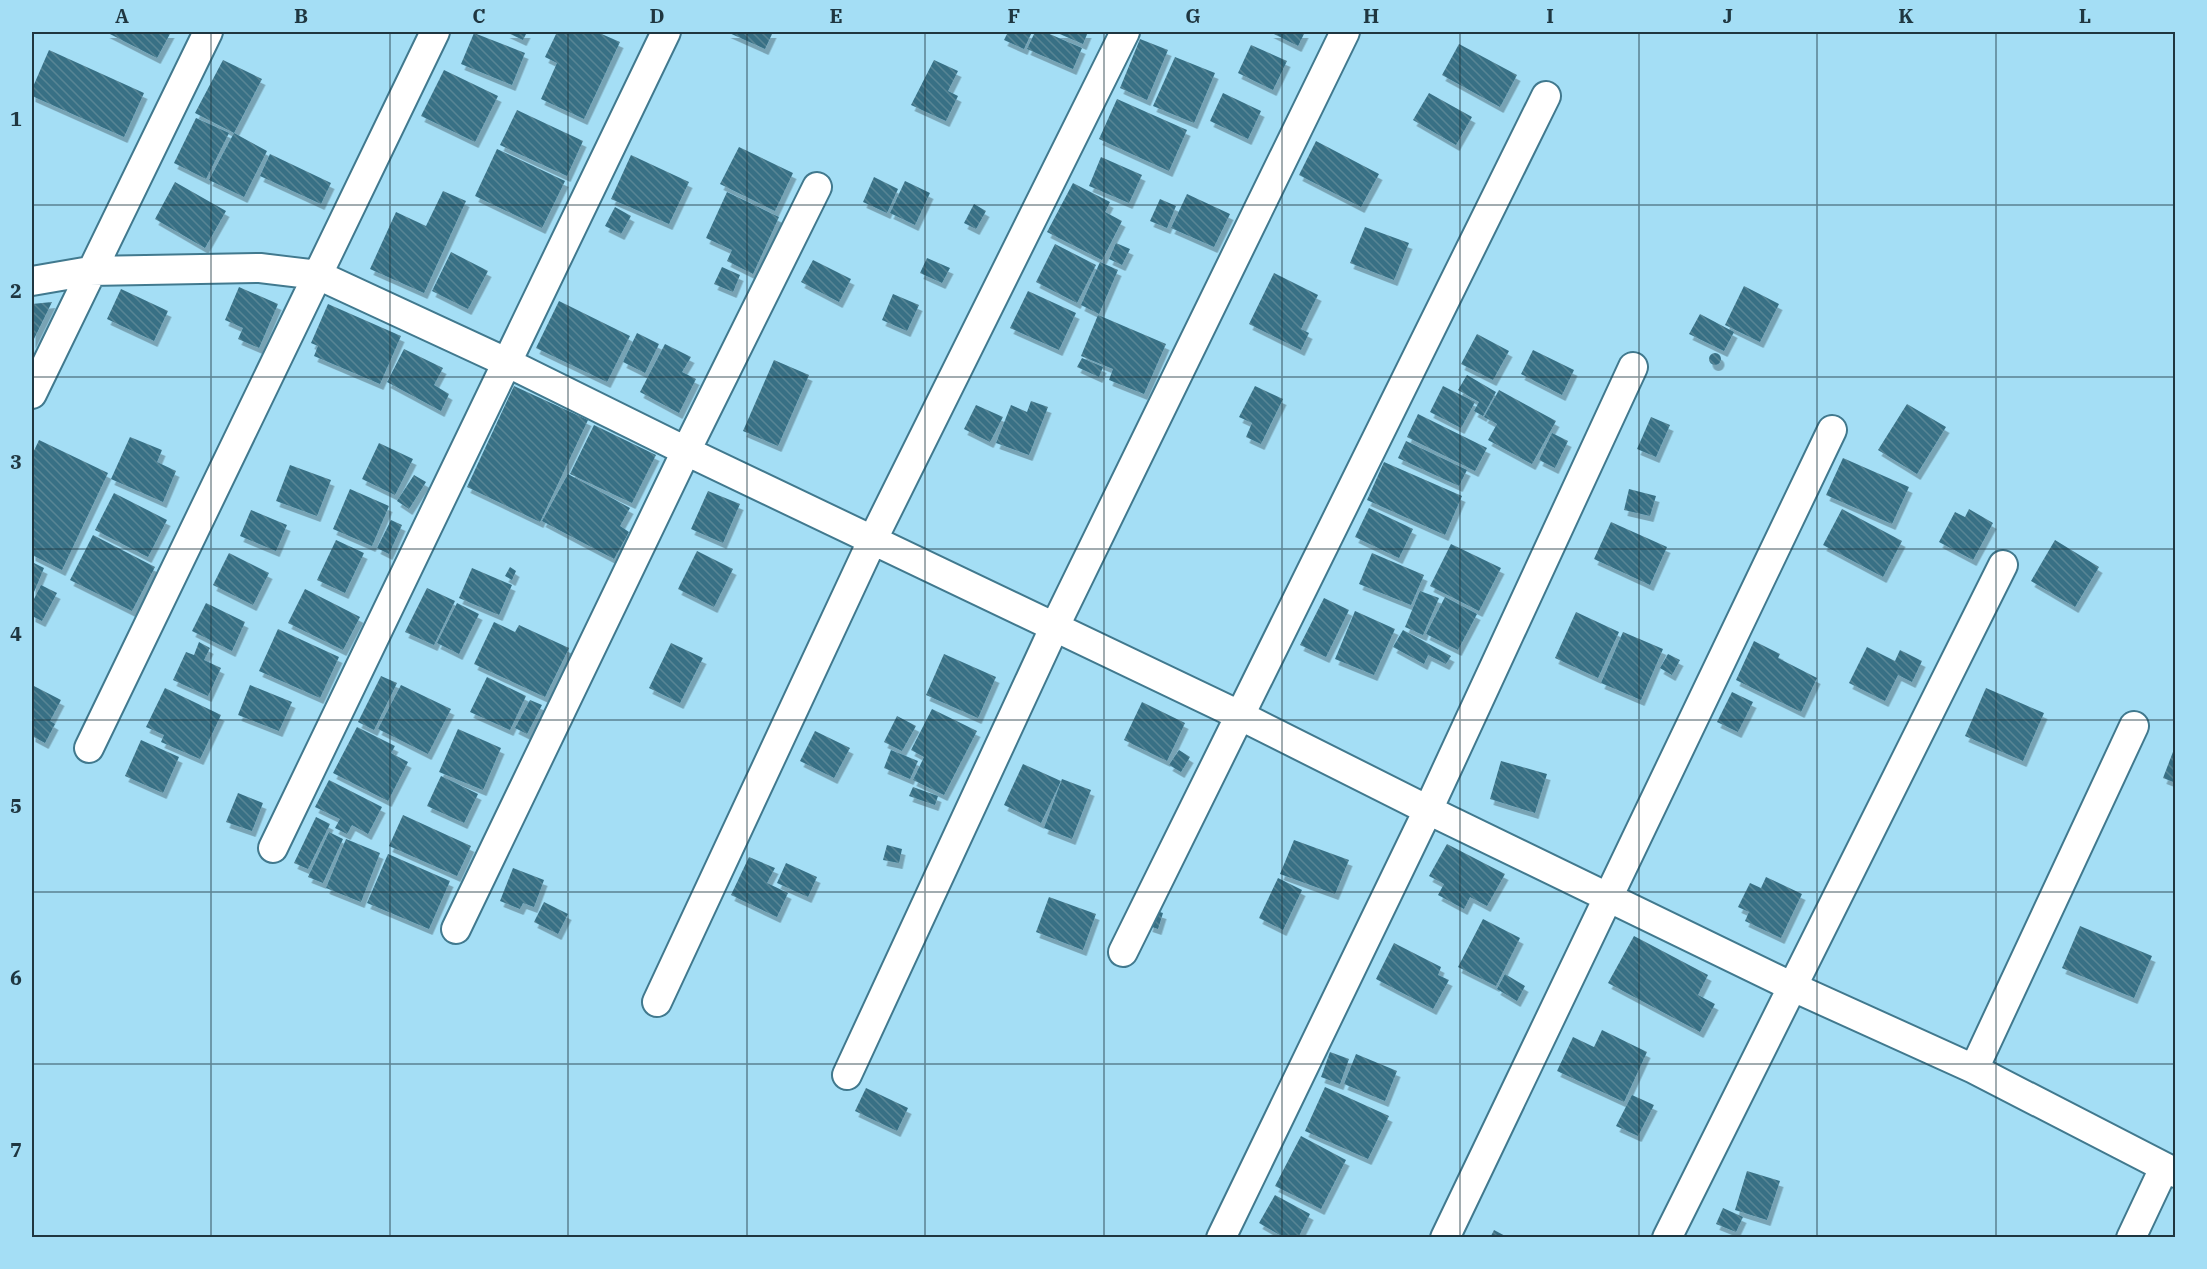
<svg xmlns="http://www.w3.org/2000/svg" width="2207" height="1269" viewBox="0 0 2207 1269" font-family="'IBM Plex Serif',serif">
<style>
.building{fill:url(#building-back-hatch);filter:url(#shadow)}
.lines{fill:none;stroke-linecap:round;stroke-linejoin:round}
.street-casing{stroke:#41798e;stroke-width:32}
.street{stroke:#fff;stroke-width:28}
.grid{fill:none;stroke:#1f3640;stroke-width:1.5;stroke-opacity:0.55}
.neatline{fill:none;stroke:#1f3640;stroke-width:2}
.grid-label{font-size:20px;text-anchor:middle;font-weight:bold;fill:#1f3640}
</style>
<defs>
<pattern id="building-back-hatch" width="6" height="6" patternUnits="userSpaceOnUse" patternTransform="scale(1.5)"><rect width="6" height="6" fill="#387085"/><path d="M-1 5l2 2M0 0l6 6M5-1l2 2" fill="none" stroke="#598595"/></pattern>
<filter id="shadow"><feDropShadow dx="3.5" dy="6" stdDeviation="0" flood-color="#0004"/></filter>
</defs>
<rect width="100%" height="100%" fill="#a4def5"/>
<path class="building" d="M106 32H171L157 58Z
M506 32H527L523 40Z
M557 32H597L620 42 584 119 541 99 557 63 545 57Z
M727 32H773L765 49Z
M1008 32H1032L1024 49 1004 40Z
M1035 32H1045L1082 48 1073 69 1027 49Z
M1055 32H1088L1083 44Z
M1270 32H1305L1298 46Z
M474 33 525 53 512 85 461 64Z
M1140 39 1168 50 1147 100 1120 88Z
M1459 44 1517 75 1500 107 1442 75Z
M1251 45 1287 61 1273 90 1238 73Z
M49 50 144 93 124 137 32 96V89Z
M1175 57 1215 73 1194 123 1153 106Z
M223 60 262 79 234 133 195 113Z
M934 60 958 71 948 91 958 96 946 121 911 105Z
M444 70 498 96 475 142 421 116Z
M1223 93 1261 111 1248 139 1210 121Z
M1429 93 1472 117 1456 145 1413 120Z
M1117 99 1187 130 1169 171 1099 139Z
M517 110 583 141 567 176 500 145Z
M196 118 229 133 206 179 174 163Z
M234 133 267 151 244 197 209 180Z
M1316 141 1379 174 1361 207 1299 175Z
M739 147 793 173 775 211 720 184Z
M497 149 565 181 542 228 475 196Z
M270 154 331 183 321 204 260 176Z
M631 155 689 182 669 224 611 199Z
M1101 157 1142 175 1129 203 1089 186Z
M874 177 898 189 887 213 863 202Z
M905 181 930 193 915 225 890 213Z
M175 182 226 211 205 248 155 219Z
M1073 183 1110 202 1105 212 1122 221 1102 260 1047 232Z
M443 191 466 201 424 293 370 269 396 212 426 226Z
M727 192 779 217 753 274 727 261 732 250 706 238Z
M1187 194 1230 214 1214 247 1171 228Z
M1160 199 1176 206 1167 228 1150 221Z
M974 204 986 211 976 229 964 223Z
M615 207 631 216 621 234 605 226Z
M1365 227 1409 243 1394 280 1350 263Z
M1116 243 1130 249 1122 265 1109 259Z
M1055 244 1096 265 1077 303 1036 282Z
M451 252 488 271 468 309 432 291Z
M927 258 950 268 942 283 920 273Z
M813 260 851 279 839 302 801 282Z
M1100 262 1118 270 1099 314 1081 305Z
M722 267 740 275 733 292 714 284Z
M1274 273 1318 295 1301 329 1309 333 1301 350 1249 324Z
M1744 286 1779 304 1760 342 1725 325Z
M239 287 278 304 259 348 238 339 243 328 225 320Z
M121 289 168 311 154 341 107 319Z
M1028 291 1076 313 1059 350 1010 328Z
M893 294 919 305 907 331 882 320Z
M559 301 630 336 607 382 536 348Z
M52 302 32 343V304Z
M328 304 401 336 380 384 314 356 318 346 311 343Z
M1700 314 1734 332 1724 351 1689 334Z
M1098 315 1166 344 1144 394 1109 380 1113 369 1081 356Z
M637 333 659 344 645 373 623 362Z
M1477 334 1509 351 1493 380 1461 364Z
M665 344 691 357 682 372 696 379 679 413 640 392Z
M404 349 443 368 434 385 449 394 441 411 387 382Z
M1533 350 1574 370 1562 395 1521 374Z
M1709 359a6 6 0 1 1 12 0a6 6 0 1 1-12 0Z
M1082 358 1103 367 1099 377 1077 367Z
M774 360 809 375 778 446 743 431Z
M1467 375 1496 392 1483 416 1474 411 1479 402 1458 390Z
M514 386 588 420 540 522 467 487Z
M1255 386 1283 399 1261 444 1246 437 1252 423 1239 417Z
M1443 386 1475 402 1461 428 1430 412Z
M1499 390 1556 421 1532 464 1488 440 1497 424 1484 417Z
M1031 401 1048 407 1029 455 996 443 1011 405 1027 412Z
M1907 404 1946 427 1917 474 1878 450Z
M976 405 1003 417 990 442 964 429Z
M1418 414 1487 448 1475 471 1407 437Z
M1651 417 1670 425 1656 457 1637 449Z
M594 425 656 455 632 503 570 474Z
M1552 433 1568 441 1555 468 1539 460Z
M130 437 162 450 157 462 176 471 163 502 111 479Z
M39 440 108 473 62 570 32 555V455Z
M1406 441 1467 470 1459 486 1398 458Z
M379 443 413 459 395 495 362 479Z
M1843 458 1909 487 1892 524 1826 495Z
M1384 462 1462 496 1445 535 1367 500Z
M290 465 331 480 317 516 276 501Z
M568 474 630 508 620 526 629 532 614 559 542 521Z
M414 475 426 482 409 509 397 501Z
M350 489 389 506 372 546 333 529Z
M1629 489 1656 496 1650 516 1624 510Z
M708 491 740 504 723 543 691 529Z
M114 493 167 520 148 557 95 530Z
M1369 508 1413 529 1399 558 1355 537Z
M1842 509 1902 541 1883 577 1823 545Z
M1969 509 1993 523 1973 560 1939 542 1955 512 1965 517Z
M251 510 287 525 276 551 240 536Z
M391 520 402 525 389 554 377 548Z
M1611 522 1667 547 1650 585 1594 559Z
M93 535 155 567 132 611 70 580Z
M336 540 364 553 345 593 317 580Z
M2055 540 2099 567 2075 607 2031 581Z
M1451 544 1501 568 1479 611 1430 586Z
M697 551 733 569 714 607 678 589Z
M229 553 269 573 253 605 213 585Z
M1372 553 1424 575 1411 605 1359 584Z
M32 562 44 568 32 597Z
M510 567 516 571 512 580 505 576Z
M472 568 512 585 499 615 459 598Z
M41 585 57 593 42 621 32 616V603Z
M427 588 455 601 434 645 405 632Z
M305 589 360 617 343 650 288 623Z
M1420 591 1439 598 1423 635 1405 627Z
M1445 597 1477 614 1458 650 1426 634Z
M1324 598 1349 610 1326 657 1300 645Z
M206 603 245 622 232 651 192 631Z
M457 603 479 614 459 654 437 643Z
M1355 611 1395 629 1374 675 1335 659Z
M1576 612 1619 632 1598 678 1555 658Z
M494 622 515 632 519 625 569 648 545 697 474 664Z
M278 629 339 657 320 698 259 671Z
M1403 630 1451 656 1446 664 1428 655 1424 664 1393 647Z
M1623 632 1663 649 1641 700 1601 683Z
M1754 641 1780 654 1778 658 1817 678 1801 712 1736 680Z
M199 642 210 648 204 660 221 668 208 696 173 680 186 652 194 655Z
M671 643 703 658 680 703 649 688Z
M1867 647 1895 661 1900 650 1922 661 1912 682 1898 675 1885 701 1849 683Z
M944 654 996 677 978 718 926 695Z
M1668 654 1680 660 1672 675 1660 668Z
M381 676 397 683 374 730 358 722Z
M487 677 526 696 510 730 470 712Z
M32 685 61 700 50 721 55 724 45 743 32 736Z
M250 685 292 702 279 731 238 715Z
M401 685 451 709 428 754 378 729Z
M165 688 221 715 200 759 161 742 164 735 146 727Z
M1986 688 2044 713 2023 761 1965 736Z
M1732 692 1753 702 1738 732 1717 722Z
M530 700 542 705 527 734 515 728Z
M1142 702 1185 723 1167 761 1124 740Z
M932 709 977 731 944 795 913 780 924 757 911 750Z
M897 716 916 726 902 751 884 742Z
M357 727 395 746 391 753 408 762 388 801 333 773Z
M458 729 501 748 483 790 439 772Z
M815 731 850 748 834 778 800 761Z
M141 740 179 757 163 793 125 776Z
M2176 744V783L2163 778Z
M891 750 918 761 910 779 884 768Z
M1179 750 1190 757 1181 772 1169 765Z
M1501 761 1547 774 1535 813 1490 799Z
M1023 764 1061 781 1041 823 1004 805Z
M441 776 478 794 464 823 427 806Z
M1062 779 1091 790 1072 839 1044 828Z
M329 780 382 807 368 834 352 825 347 834 335 828 340 819 315 807Z
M913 787 938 796 935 805 909 796Z
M238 793 263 803 252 831 226 822Z
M403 815 471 846 457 876 389 846Z
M316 817 330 824 308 869 294 863Z
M329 832 343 839 323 883 308 877Z
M346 839 380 853 361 902 326 888Z
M1294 840 1349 860 1335 894 1280 874Z
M1447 844 1505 874 1487 906 1470 897 1464 909 1438 895 1444 884 1429 876Z
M887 845 902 849 899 863 883 860Z
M388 854 450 881 429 929 367 903Z
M749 857 775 868 767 883 788 893 777 917 731 895Z
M786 863 817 877 808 897 777 883Z
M513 868 544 880 534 907 523 903 520 909 500 901Z
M1766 877 1802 894 1781 938 1745 921 1749 912 1738 907 1750 883 1761 888Z
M1278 878 1302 890 1283 930 1259 918Z
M1049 897 1096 914 1083 950 1036 932Z
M544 902 568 914 558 934 534 922Z
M1153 910 1163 913 1158 929 1149 926Z
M1483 919 1520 938 1496 986 1458 967Z
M2080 926 2152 956 2134 998 2062 968Z
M1634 936 1708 975 1698 995 1715 1004 1700 1032 1608 983Z
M1394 943 1441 967 1438 975 1449 980 1433 1009 1376 979Z
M1505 974 1525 986 1517 1001 1497 989Z
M1602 1030 1647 1052 1624 1102 1557 1071 1573 1037 1594 1047Z
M1330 1052 1349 1059 1340 1084 1321 1077Z
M1356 1054 1397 1071 1385 1101 1344 1084Z
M1325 1087 1389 1116 1368 1159 1305 1131Z
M866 1088 908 1108 897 1131 855 1111Z
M1632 1095 1654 1105 1638 1136 1616 1126Z
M1301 1136 1346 1160 1321 1209 1275 1186Z
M1747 1171 1780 1181 1767 1220 1735 1210Z
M1275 1195 1310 1214 1298 1238H1285L1259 1223Z
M1723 1208 1743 1217 1736 1232 1716 1224Z
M1494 1230 1509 1238H1490Z"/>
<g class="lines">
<g class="street-casing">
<path id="street" d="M32 281 90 271 260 268 318 275 508 363 686 451 1239 715 1428 810 1793 987 1974 1069 2176 1173
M32 394 208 32
M89 748 435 32
M273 848 666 32
M456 929 686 451 817 187
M1123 952 1546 96
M657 1002 873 539 1125 32
M1974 1069 2134 726
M847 1075 1055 626 1345 32
M1221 1238 1428 810 1633 367
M1445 1238 1832 430
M1667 1238 2003 565
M2131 1238 2164 1168"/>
</g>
<use href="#street" class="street"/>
</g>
<path class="grid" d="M211 32V1238M390 32V1238M568 32V1238M747 32V1238M925 32V1238M1104 32V1238M1282 32V1238M1460 32V1238M1639 32V1238M1817 32V1238M1996 32V1238M32 205H2176M32 377H2176M32 549H2176M32 720H2176M32 892H2176M32 1064H2176"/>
<rect width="2207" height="1269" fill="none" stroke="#a4def5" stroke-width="66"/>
<rect x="33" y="33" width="2141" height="1203" class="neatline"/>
<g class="grid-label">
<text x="122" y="23">A</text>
<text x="301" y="23">B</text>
<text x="479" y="23">C</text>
<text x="657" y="23">D</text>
<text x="836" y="23">E</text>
<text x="1014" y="23">F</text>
<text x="1193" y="23">G</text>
<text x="1371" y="23">H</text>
<text x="1550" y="23">I</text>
<text x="1728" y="23">J</text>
<text x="1906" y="23">K</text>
<text x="2085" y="23">L</text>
<text x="16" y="126">1</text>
<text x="16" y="298">2</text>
<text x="16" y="469">3</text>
<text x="16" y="641">4</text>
<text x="16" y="813">5</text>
<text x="16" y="985">6</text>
<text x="16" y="1157">7</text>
</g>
</svg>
